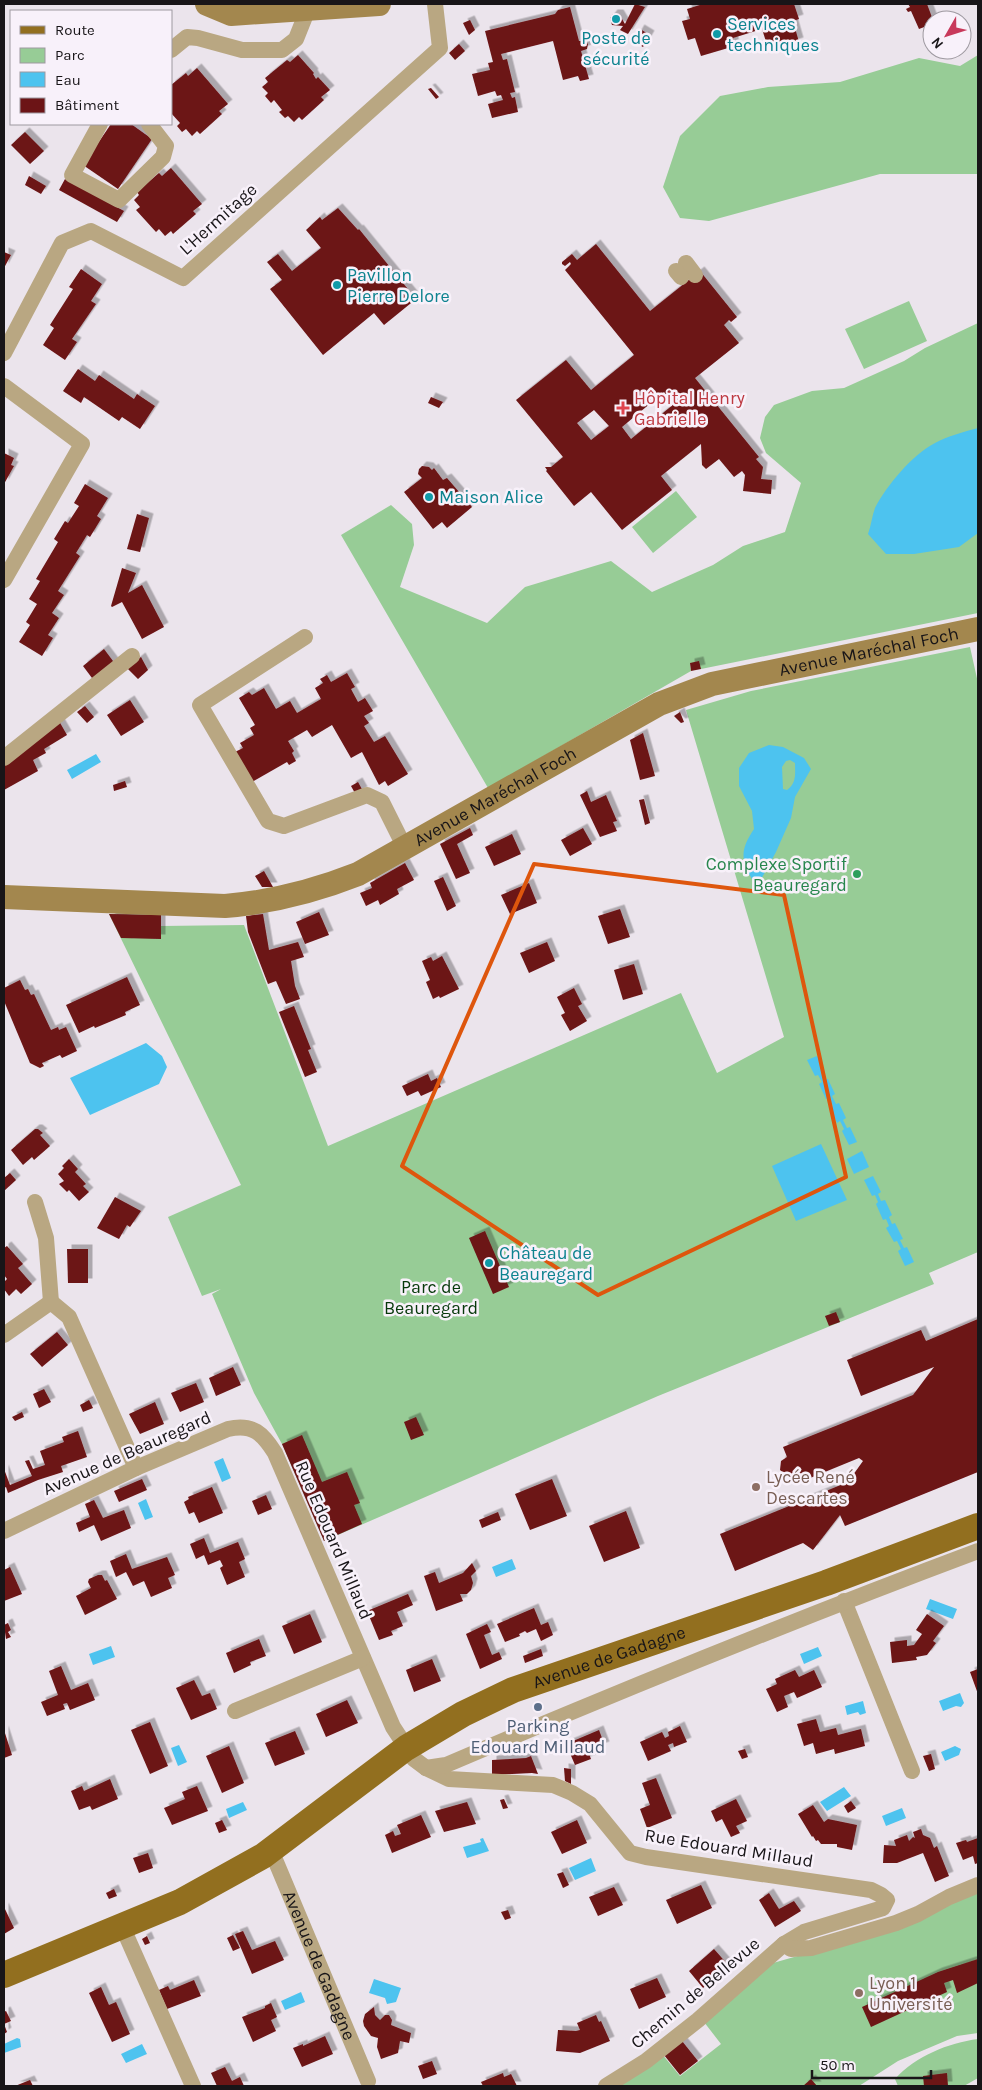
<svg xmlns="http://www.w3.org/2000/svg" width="982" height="2090" viewBox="0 0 982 2090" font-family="Karla,sans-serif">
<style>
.green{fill:#97cc96}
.water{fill:#4dc3ef;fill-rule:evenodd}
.building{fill:#6c1416;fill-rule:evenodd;filter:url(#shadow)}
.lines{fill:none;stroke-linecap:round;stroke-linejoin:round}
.street{stroke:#b9a782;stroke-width:16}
.secondary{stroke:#a3874e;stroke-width:24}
.primary{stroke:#926f1f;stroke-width:26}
.marked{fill:none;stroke:#de560d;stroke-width:4;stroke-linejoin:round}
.culture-dot{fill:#0f9aa8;stroke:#f8f1fa;stroke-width:2}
.health-dot{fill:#e0444e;stroke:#f8f1fa;stroke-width:2}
.leisure-dot{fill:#2e9e5b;stroke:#f8f1fa;stroke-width:2}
.education-dot{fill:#8d6e63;stroke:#f8f1fa;stroke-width:2}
.service-dot{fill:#5c6f8a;stroke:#f8f1fa;stroke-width:2}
.labels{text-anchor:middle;stroke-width:5;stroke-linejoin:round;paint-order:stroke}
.culture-label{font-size:18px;fill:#0d838f;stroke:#f8f1fa;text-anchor:start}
.street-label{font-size:18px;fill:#181518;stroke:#f8f1fa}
.health-label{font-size:18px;fill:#be3a42;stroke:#f8f1fa;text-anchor:start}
.leisure-label{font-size:18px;fill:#27864d;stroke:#f8f1fa;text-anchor:end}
.park-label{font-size:18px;fill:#06390a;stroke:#f8f1fa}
.education-label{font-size:18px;fill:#785e54;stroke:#f8f1fa;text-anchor:start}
.service-label{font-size:18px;fill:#4e5e75;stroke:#f8f1fa}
</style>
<defs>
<filter id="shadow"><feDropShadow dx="4.5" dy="-4.5" stdDeviation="0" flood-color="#0004"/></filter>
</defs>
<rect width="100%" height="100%" fill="#ebe4ec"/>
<path class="green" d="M978 55V174H880L709 221 680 218 663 187 680 136 720 96 768 87 840 82 919 58 960 66Z
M909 301 927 341 864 369 845 329Z
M978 323V613L701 669 690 663 691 671 488 788 341 535 391 505 412 524 414 545 400 587 487 623 525 587 611 561 652 592 713 565 743 546 785 532 801 483 766 453 760 438 765 417 774 405 812 391 844 388 904 361 925 348Z
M676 491 697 517 653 553 632 527Z
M970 647 978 683V1252L929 1273 934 1284 658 1396 324 1541 282 1444 254 1393 212 1294 221 1289 202 1296 168 1217 241 1185 109 914 161 915V926L244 925 328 1146 681 993 717 1073 784 1037 686 710 751 691Z
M978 1891V2033L957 2036 898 2061 859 2086H614L662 2054 680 2076 721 2044 704 2022 773 1963 896 1928Z
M978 2039V2078L964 2086H898L895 2079C916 2056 948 2043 978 2039Z"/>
<path class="water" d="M978 428V533L959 547 914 554H886L868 534C871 526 872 516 875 508 887 485 912 455 935 443 948 436 963 432 978 428Z
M769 745 783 747 804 758 811 769 795 797 791 818 776 852 760 881 754 882C740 860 740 850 754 829L752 811 739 786V768L749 753ZM790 760 795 763C795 773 797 783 787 790L783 789 782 767 786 761Z
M96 754 101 762 72 779 67 770Z
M146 1043 162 1056 167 1067 159 1084 90 1115 70 1078Z
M817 1056 824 1071 821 1073 824 1080 828 1079 835 1094 832 1096 836 1104 839 1103 846 1118 843 1120 847 1128 850 1127 857 1142 849 1145 842 1131 844 1129 840 1121 837 1123 830 1107 833 1106 829 1098 826 1099 819 1084 822 1082 818 1075 815 1076 807 1060Z
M821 1144 847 1200 796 1221 772 1166Z
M862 1151 869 1167 854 1174 847 1159Z
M873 1176 881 1192 878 1194 881 1201 885 1200 892 1215 889 1217 892 1224 895 1223 903 1239 900 1240 904 1248 907 1247 914 1262 905 1266 898 1251 901 1249 897 1241 894 1242 886 1228 889 1226 886 1219 883 1220 876 1204 878 1202 875 1195 872 1196 864 1180Z
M223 1458 231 1478 222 1482 214 1462Z
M146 1499 153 1517 145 1520 138 1503Z
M512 1559 516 1569 496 1577 492 1567Z
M930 1599 957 1609 953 1619 926 1609Z
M111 1646 115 1657 93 1665 89 1654Z
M818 1647 822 1656 804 1664 800 1654Z
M960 1693 964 1703 961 1707 956 1706 943 1711 939 1701Z
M863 1701 866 1713 860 1715 858 1712 847 1715 845 1706Z
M179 1745 187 1762 178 1766 171 1748Z
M955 1746 961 1749 959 1755 945 1761 941 1752Z
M844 1787 851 1796 827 1811 820 1802Z
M243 1802 247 1810 229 1818 226 1809Z
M902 1808 906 1818 886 1826 882 1816Z
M483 1838 489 1851 467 1858 463 1847 481 1842 480 1839Z
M591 1858 596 1871 575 1880 569 1868Z
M374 1979 401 1988 396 2002 387 2004 385 1998 369 1993Z
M301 1992 305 2002 285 2010 281 2001Z
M17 2038 20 2039 21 2047 4 2053V2044Z
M142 2044 147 2054 126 2063 121 2054Z"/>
<path class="building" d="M635 4 645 7 628 34 620 30 623 26 612 25 610 18 613 14H619L625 24Z
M703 4H794L799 19 793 21 799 42 769 51 762 29 733 38 735 46 701 56 695 38 688 40 682 21 690 19 687 9Z
M908 4H927L933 20 932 24 919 29 911 11 908 12 906 9 910 7Z
M570 7 579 41H585L588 44 587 49 581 51 589 79 580 81 578 76 563 80 553 41 501 54 503 60 507 59 515 92 510 93 512 98 515 97 518 112 492 118 488 104 503 100 501 95 497 96 495 91 478 96 472 74 490 70 488 63 493 62 485 31 555 14 558 10Z
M470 20 475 30 469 35 463 23Z
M640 29 650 35 643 47 633 41Z
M459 44 465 51 455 60 449 53Z
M298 55 314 73 313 74 316 79 318 77 330 90 321 97 324 100 302 120 299 117 294 122 288 116 285 118 279 112 282 110 274 100 271 103 265 96 268 93 262 87 268 82 265 78 287 60 290 62Z
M197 68 228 104 219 111 222 114 200 134 197 131 192 136 186 129 182 132 177 126 180 123 171 113V85L186 73 188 76Z
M431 88 439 97 436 99 428 89Z
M111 124H131L152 139 118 189 83 165Z
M25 132 44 151 30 164 11 145Z
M171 168 202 204 193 211 196 214 173 234 171 231 165 236 159 229 156 232 136 210 140 207 134 200 139 195 137 192 159 173 162 176Z
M29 176 46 186 41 194 25 185Z
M65 179 124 211 117 222 59 190Z
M338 208 358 230 359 229 416 299 384 325 374 313 323 355 270 289 282 280 267 262 278 254 292 271 321 248 306 230 320 217 322 220Z
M596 244 650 311 700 271 737 317 731 322 729 320 724 325 739 343 695 378 759 457 756 459 763 467 761 479 772 480 771 494 743 491 745 475 742 471 734 477 719 459 706 469 702 465 701 444 661 476 672 490 622 530 591 492 574 506 546 471 547 470 545 467H551L563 457 516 400 566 360 591 390 634 355 565 270 571 264 570 262 565 266 562 264V262L572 254 577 260ZM664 392 674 404 631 439 622 427ZM594 410 609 426 591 440 577 423Z
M4 252 11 255 4 268Z
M81 269 102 284 91 301 96 304 72 339 77 342 65 360 43 345 54 328 50 325 73 289 69 287Z
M78 369 95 381 99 375 134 399 137 394 155 406 140 429 122 417 119 421 84 397 81 403 63 391Z
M431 397 443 402 439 408 428 403Z
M4 453 14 458 11 465 14 466 4 484Z
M422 466 429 467 432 470 434 468 443 480 447 478 472 507 447 528 442 522 433 529 404 492 422 478 418 474 419 469Z
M85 484 108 498 97 516 101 519 90 537 87 535 76 553 80 556 58 591 64 595 52 613 59 618 48 635 53 638 42 656 19 642 30 625 26 622 37 604 29 599 40 581 36 579 58 542 54 539 65 521 68 523 79 506 74 503Z
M137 514 149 518 140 552 127 549Z
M122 568 136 573 128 593 142 585 164 627 142 639 122 602 112 607 111 606Z
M104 649 116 665 95 682 83 666Z
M141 657 148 670 138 679 127 668Z
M699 661 701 669 691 671 690 663Z
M347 673 355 687 351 689 358 702 365 698 373 711 364 716 369 723 364 726 374 742 385 736 408 774 388 786 385 781 379 785 362 752 351 758 332 725 312 737 307 730 288 741 294 751 292 753 296 761 289 765 287 762 252 782 235 752 243 748 240 743 254 735 250 728 255 725 239 698 249 692 252 695 264 688 276 709 290 701 297 713 321 699 315 688 323 683 320 679 327 675 331 682Z
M130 700 144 722 121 736 107 715Z
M85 706 94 717 87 723 77 712Z
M680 712 684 722 681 723 674 716Z
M59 721 67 735 44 749 46 753 33 760 38 771 4 790V766Z
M643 733 655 776 640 780 630 740Z
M125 781 127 787 114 791 113 785Z
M358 782 363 791 356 795 351 786Z
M587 791 591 802 606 795 617 821 613 822 617 831 600 837 580 795Z
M644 799 650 823 645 825 639 800Z
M470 828 473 835 457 844 470 873 456 879 440 844Z
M583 828 592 844 570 856 561 840Z
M512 834 521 854 494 866 485 847Z
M405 863 414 880 397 889 399 894 380 905 378 900 366 906 360 893 372 888 370 883Z
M264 871 273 887H262L255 876Z
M443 877 456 906 447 911 434 881Z
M529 883 537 903 510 914 501 895Z
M620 909 630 937 608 944 598 916Z
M319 912 329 935 305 944 296 922Z
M109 914 161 915V939L121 938Z
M263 914 269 950 298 942 304 957 291 961 295 986 300 999 286 1004 276 981 268 984 248 932 246 916Z
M547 942 555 961 529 973 520 953Z
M442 956 459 989 440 998 439 996 433 999 426 982 430 980 422 961 431 957 433 961Z
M634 964 643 994 623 1000 614 970Z
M127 977 140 1005 125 1012 126 1015 95 1028 94 1026 79 1033 66 1005Z
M20 980 25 990 28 989 31 995 34 994 51 1030 58 1027 59 1030 66 1027 77 1051 62 1058 60 1055 42 1063 44 1066 40 1068 30 1063 4 1001V988Z
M574 988 582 1004 578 1006 587 1021 570 1031 561 1015 565 1013 557 997Z
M294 1006 311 1049 308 1050 317 1072 305 1077 279 1012Z
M428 1074 431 1081 437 1078 441 1087 421 1096 418 1091 407 1096 402 1086Z
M35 1129H38L43 1133 40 1135 50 1146 34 1160 32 1157 23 1165 11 1150Z
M69 1159 78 1169 75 1172 86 1184 83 1186 89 1192 79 1201 69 1190 67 1192 59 1184 64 1181 58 1174 64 1168 62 1166Z
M10 1173 16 1180 4 1191V1178Z
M115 1197 141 1211 130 1227 127 1225 119 1239 97 1228Z
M485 1231 509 1287 493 1294 469 1238Z
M7 1246 23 1264 18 1268 32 1284 21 1294 16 1289 9 1296 4 1289V1282L7 1279 4 1275V1248Z
M67 1249H88V1283H68Z
M836 1312 840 1322 829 1326 825 1316Z
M978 1319V1472L845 1526 840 1515 813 1550 803 1543 735 1571 720 1534 848 1482 863 1461 859 1458 798 1483 794 1474 786 1475 780 1470 781 1461 787 1457 783 1447 913 1395 934 1367 861 1396 847 1360 921 1330 926 1341Z
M57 1332 68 1345 42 1367 30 1354Z
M233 1367 241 1385 216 1396 209 1378Z
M196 1383 204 1402 180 1412 171 1393Z
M44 1389 51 1402 39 1408 33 1394Z
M89 1400 93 1408 83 1412 80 1405Z
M155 1402 164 1424 140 1434 129 1414Z
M22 1412 24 1417 15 1421 12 1417Z
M416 1417 424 1435 411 1440 404 1422Z
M78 1431 87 1457 61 1466 63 1472 38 1480 8 1493 6 1487 4 1488V1469L10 1485 32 1476 25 1461 29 1460 33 1469 45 1465 40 1451 64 1442 62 1437Z
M302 1435 322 1482 347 1472 360 1503 354 1505 362 1524 324 1541 282 1444Z
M142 1479 147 1490 119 1502 114 1491Z
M552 1479 567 1516 530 1530 515 1494Z
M212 1487 223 1513 199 1523 194 1512 189 1514 184 1502 189 1499 188 1497Z
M266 1495 272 1509 258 1515 252 1501Z
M94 1500 103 1518 124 1510 131 1528 101 1541 94 1525 79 1532 76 1523 90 1517 85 1504Z
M626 1511 640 1548 604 1562 589 1526Z
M498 1512 501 1520 482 1528 479 1520Z
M204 1538 210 1553 238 1542 245 1559 239 1562 245 1577 227 1585 220 1568 223 1566 220 1560 208 1565 204 1555 196 1559 190 1544Z
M126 1554 132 1569 167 1557 175 1575 168 1578 172 1588 151 1597 144 1581 133 1586 126 1572 116 1577 110 1561Z
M472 1563 476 1571 471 1576 473 1583 471 1590 467 1594H460L463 1601 436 1611 424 1576 435 1572 439 1583 463 1573Z
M10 1567 22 1594 4 1601V1570Z
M98 1575H102L105 1581 107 1580 117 1599 85 1615 76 1596 91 1588 88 1582 89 1579Z
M408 1594 413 1605 397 1612 403 1626 391 1631 393 1635 379 1640 367 1611Z
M534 1608 541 1625 548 1622 553 1635 541 1641 536 1629 527 1633 525 1631 519 1634 520 1636 505 1642 497 1624Z
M310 1614 322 1642 294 1654 282 1626Z
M927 1614 944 1626 933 1641 936 1643 927 1655 916 1657 917 1660 892 1663 890 1642 907 1640V1646L914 1645 922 1634 916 1630Z
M8 1623 11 1630 8 1632 11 1637 6 1639 4 1625Z
M487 1624 491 1632 484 1635 492 1655 499 1652 502 1659 480 1669 466 1634Z
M259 1639 266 1656 250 1662 251 1665 234 1673 226 1653Z
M541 1649 543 1656 525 1663 523 1656Z
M432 1659 441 1681 414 1692 406 1670Z
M61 1666 71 1690 88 1683 95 1700 70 1710 67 1703 63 1704 65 1709 47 1716 41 1702 58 1695 49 1671Z
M978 1669V1694L970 1672Z
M795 1670 799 1677 814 1670 822 1687 797 1698 794 1692 784 1696 788 1707 777 1712 766 1689 777 1684 775 1679Z
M194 1680 202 1696 210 1693 217 1709 191 1720 176 1688Z
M347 1700 358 1723 326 1737 316 1714Z
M816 1719 820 1732 836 1728 838 1735 861 1729 865 1746 835 1754 834 1749 816 1754 813 1743 804 1746 797 1724Z
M150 1722 168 1766 150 1774 131 1730Z
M680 1726 687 1742 674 1747 673 1743 668 1745 671 1751 648 1761 640 1742 662 1732 665 1738 669 1736 668 1732Z
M4 1730 12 1755 4 1758Z
M599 1730 605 1746 588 1751 591 1759 575 1765 566 1744Z
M295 1731 305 1754 275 1766 265 1743Z
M229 1746 244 1783 222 1793 206 1756Z
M745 1749 748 1757 742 1759 738 1751Z
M931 1754 935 1769 929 1771 923 1756Z
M531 1756 538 1774 532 1773 492 1775V1760L526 1758Z
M564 1768 571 1769V1784L565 1781Z
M656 1778 672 1818 647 1828 640 1809 650 1805 642 1783Z
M110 1779 118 1799 92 1810 90 1806 79 1810 71 1791 82 1786 84 1791Z
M197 1786 208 1811 172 1825 164 1808 185 1799 182 1792Z
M504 1799 508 1808 503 1809 500 1800Z
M736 1799 747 1821 736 1826 740 1833 731 1837 722 1819 716 1822 711 1811Z
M851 1801 856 1808 848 1813 844 1806Z
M467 1802 476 1824 444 1832 435 1811Z
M813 1805 824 1822 828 1819 857 1825 852 1850 837 1847V1844H821L818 1840 816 1841 813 1836 812 1837 798 1814Z
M421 1815 431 1837 392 1853 385 1835 393 1831 395 1836 401 1834 397 1825Z
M222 1820 227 1830 219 1833 215 1823Z
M577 1820 587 1843 562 1854 551 1832Z
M921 1829 923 1835 930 1838 934 1848 937 1846 949 1876 935 1882 923 1853 897 1863H883L884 1845 896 1846 894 1840 907 1835 909 1841 913 1837 915 1838 913 1832Z
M978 1838V1863L975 1864 973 1856 963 1860 956 1843 966 1840 967 1842Z
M148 1853 153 1868 139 1873 133 1858Z
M563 1872 569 1885 563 1888 557 1874Z
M701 1885 712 1908 677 1924 666 1900Z
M614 1887 623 1905 598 1916 589 1897Z
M114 1889 117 1896 109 1899 106 1893Z
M769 1893 779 1909 794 1901 801 1911 775 1927 759 1900Z
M4 1907 14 1928 4 1934Z
M508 1910 511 1918 505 1920 501 1912Z
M243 1931 252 1950 275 1941 284 1960 252 1974 235 1934Z
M233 1935 240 1948 233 1951 227 1938Z
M147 1936 150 1943 145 1945 142 1939Z
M714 1949 729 1966 703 1988 689 1971Z
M978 1959V1983L957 1993 953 1980 944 1983 947 1992 871 2027 862 2007 938 1972Z
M657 1978 666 1997 639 2009 630 1989Z
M194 1980 201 1996 167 2009 159 1990 168 1986 170 1990Z
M101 1987 109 2005 116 2002 130 2034 112 2042 89 1993Z
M271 2003 277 2017 271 2020 276 2031 253 2042 242 2017 265 2008V2006Z
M374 2007 375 2015 380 2020 385 2015H389L392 2020 391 2025 411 2033 409 2043 400 2041 398 2053 381 2059 377 2047 378 2038 371 2036 364 2026 363 2021 365 2014Z
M6 2011 11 2021 4 2024 7 2032 4 2034V2012Z
M596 2015 599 2022 601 2021 610 2041 580 2053 556 2051 558 2030 576 2031 580 2030 577 2023Z
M325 2036 333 2054 302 2067 293 2048 303 2044V2046Z
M682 2041 698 2061 680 2075 664 2055Z
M432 2061 437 2074 423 2079 418 2066Z
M225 2067 232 2081 240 2077 244 2086H217L211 2073Z
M503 2073 504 2077 511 2074 517 2086H483L481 2082Z
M947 2073 948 2086H924L923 2076Z
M811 2079 817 2086H803Z
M30 2080 33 2086H15Z"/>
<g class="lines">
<g class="street">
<path d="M171 50 187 37 198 38 242 50H282L296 39 308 9"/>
<path d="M100 124 72 175 119 200 163 157 166 146 149 124"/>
<path d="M686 263 695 275"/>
<path d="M676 271 681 277"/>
<path d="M4 353 62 243 91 231 183 278 440 48 435 4"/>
<path d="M4 386 82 444 4 580"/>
<path d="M305 637 200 705 268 821 284 826 367 795 382 802 405 848"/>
<path d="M4 758 132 656"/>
<path d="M35 1202 46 1238 51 1302"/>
<path d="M4 1335 51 1302 69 1317 136 1468"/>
<path d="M4 1531 136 1468 228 1429C253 1423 263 1434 275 1453L393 1727 414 1759 426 1768 449 1779 553 1785 572 1793 590 1804 630 1853 646 1857 871 1890 881 1895 887 1900 883 1908 804 1932 784 1944 698 2020 646 2061 606 2086"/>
<path d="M844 1601 912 1771"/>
<path d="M235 1711 363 1658"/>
<path d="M426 1768 446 1765C622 1690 799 1618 978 1551"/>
<path id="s1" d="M271 1850 368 2081"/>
<path d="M122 1926 193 2086"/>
<path d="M784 1944 791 1949 811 1948 896 1923 918 1914 949 1897 978 1885"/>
</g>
<g class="secondary">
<path d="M207 4 231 14 379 4"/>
<path id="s2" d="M4 897 225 906C272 902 315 891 358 874L659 704 712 684 978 629"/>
</g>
<path class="primary" id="s3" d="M4 1975 180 1902 263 1856 406 1748 463 1714 513 1690 826 1583 978 1526"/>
</g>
<path class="marked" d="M534 864 784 895 846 1177 598 1295 402 1166Z"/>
<g class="culture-dot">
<circle cx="616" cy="19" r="5"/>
<circle cx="717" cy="34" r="5"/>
<circle cx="337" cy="285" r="5"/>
<circle cx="429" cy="497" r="5"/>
<circle cx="489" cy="1263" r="5"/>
</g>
<path class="health-dot" d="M620.5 400.5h5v5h5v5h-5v5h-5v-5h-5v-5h5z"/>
<circle class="leisure-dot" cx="857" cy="874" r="5"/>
<g class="education-dot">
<circle cx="756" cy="1487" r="5"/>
<circle cx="859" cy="1993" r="5"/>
</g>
<circle class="service-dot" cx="538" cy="1707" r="5"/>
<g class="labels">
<g class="culture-label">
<text x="727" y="30">Services<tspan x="727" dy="21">techniques</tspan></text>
<text x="616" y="44" text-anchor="middle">Poste de<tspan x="616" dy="21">sécurité</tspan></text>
<text x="347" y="281">Pavillon<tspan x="347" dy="21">Pierre Delore</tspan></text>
<text x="439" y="503">Maison Alice</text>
<text x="499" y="1259">Château de<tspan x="499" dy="21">Beauregard</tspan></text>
</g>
<g class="street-label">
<text transform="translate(218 219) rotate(-42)" y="6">L'Hermitage</text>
<text dy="6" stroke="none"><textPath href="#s2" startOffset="921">Avenue Maréchal Foch</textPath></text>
<text dy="6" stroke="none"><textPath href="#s2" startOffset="516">Avenue Maréchal Foch</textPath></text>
<text transform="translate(127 1453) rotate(-24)" y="6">Avenue de Beauregard</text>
<text transform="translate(334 1540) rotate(67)" y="6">Rue Edouard Millaud</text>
<text dy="6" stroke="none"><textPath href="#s3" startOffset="688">Avenue de Gadagne</textPath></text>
<text transform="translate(729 1848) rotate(9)" y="6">Rue Edouard Millaud</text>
<text dy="6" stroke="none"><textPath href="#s1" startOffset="125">Avenue de Gadagne</textPath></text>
<text transform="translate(695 1993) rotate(-40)" y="6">Chemin de Bellevue</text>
</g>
<g class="health-label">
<text x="634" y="404">Hôpital Henry<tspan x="634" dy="21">Gabrielle</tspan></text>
</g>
<g class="leisure-label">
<text x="847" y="870">Complexe Sportif<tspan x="847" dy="21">Beauregard</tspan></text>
</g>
<g class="park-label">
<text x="431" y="1293">Parc de<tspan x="431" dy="21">Beauregard</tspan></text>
</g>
<g class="education-label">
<text x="766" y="1483">Lycée René<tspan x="766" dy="21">Descartes</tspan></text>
<text x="869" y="1989">Lyon 1<tspan x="869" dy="21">Université</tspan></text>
</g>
<g class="service-label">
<text x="538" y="1732">Parking<tspan x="538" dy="21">Edouard Millaud</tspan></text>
</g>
</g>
<rect width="982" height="2090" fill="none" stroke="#181518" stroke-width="10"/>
<rect x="10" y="10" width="162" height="115" fill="#f8f1fa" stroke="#9e99a0"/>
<rect x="20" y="26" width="25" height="8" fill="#926f1f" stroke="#9e99a0"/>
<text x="55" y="35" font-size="15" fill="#181518">Route</text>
<rect x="20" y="48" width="25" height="15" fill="#97cc96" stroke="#9e99a0"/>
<text x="55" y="60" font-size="15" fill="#181518">Parc</text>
<rect x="20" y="72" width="25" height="15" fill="#4dc3ef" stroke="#9e99a0"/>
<text x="55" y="85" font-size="15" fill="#181518">Eau</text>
<rect x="20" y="98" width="25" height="15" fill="#6c1416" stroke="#9e99a0"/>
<text x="55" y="110" font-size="15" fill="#181518">Bâtiment</text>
<g transform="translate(947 35) rotate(231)"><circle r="24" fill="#f8f1fa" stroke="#9e99a0"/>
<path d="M0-4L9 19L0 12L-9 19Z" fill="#c8395b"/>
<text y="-8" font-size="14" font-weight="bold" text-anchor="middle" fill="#181518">N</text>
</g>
<path d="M812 2070v8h119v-8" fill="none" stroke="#181518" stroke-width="2.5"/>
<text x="820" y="2070" font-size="15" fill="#181518" stroke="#f8f1fa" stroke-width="4" paint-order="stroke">50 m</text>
</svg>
